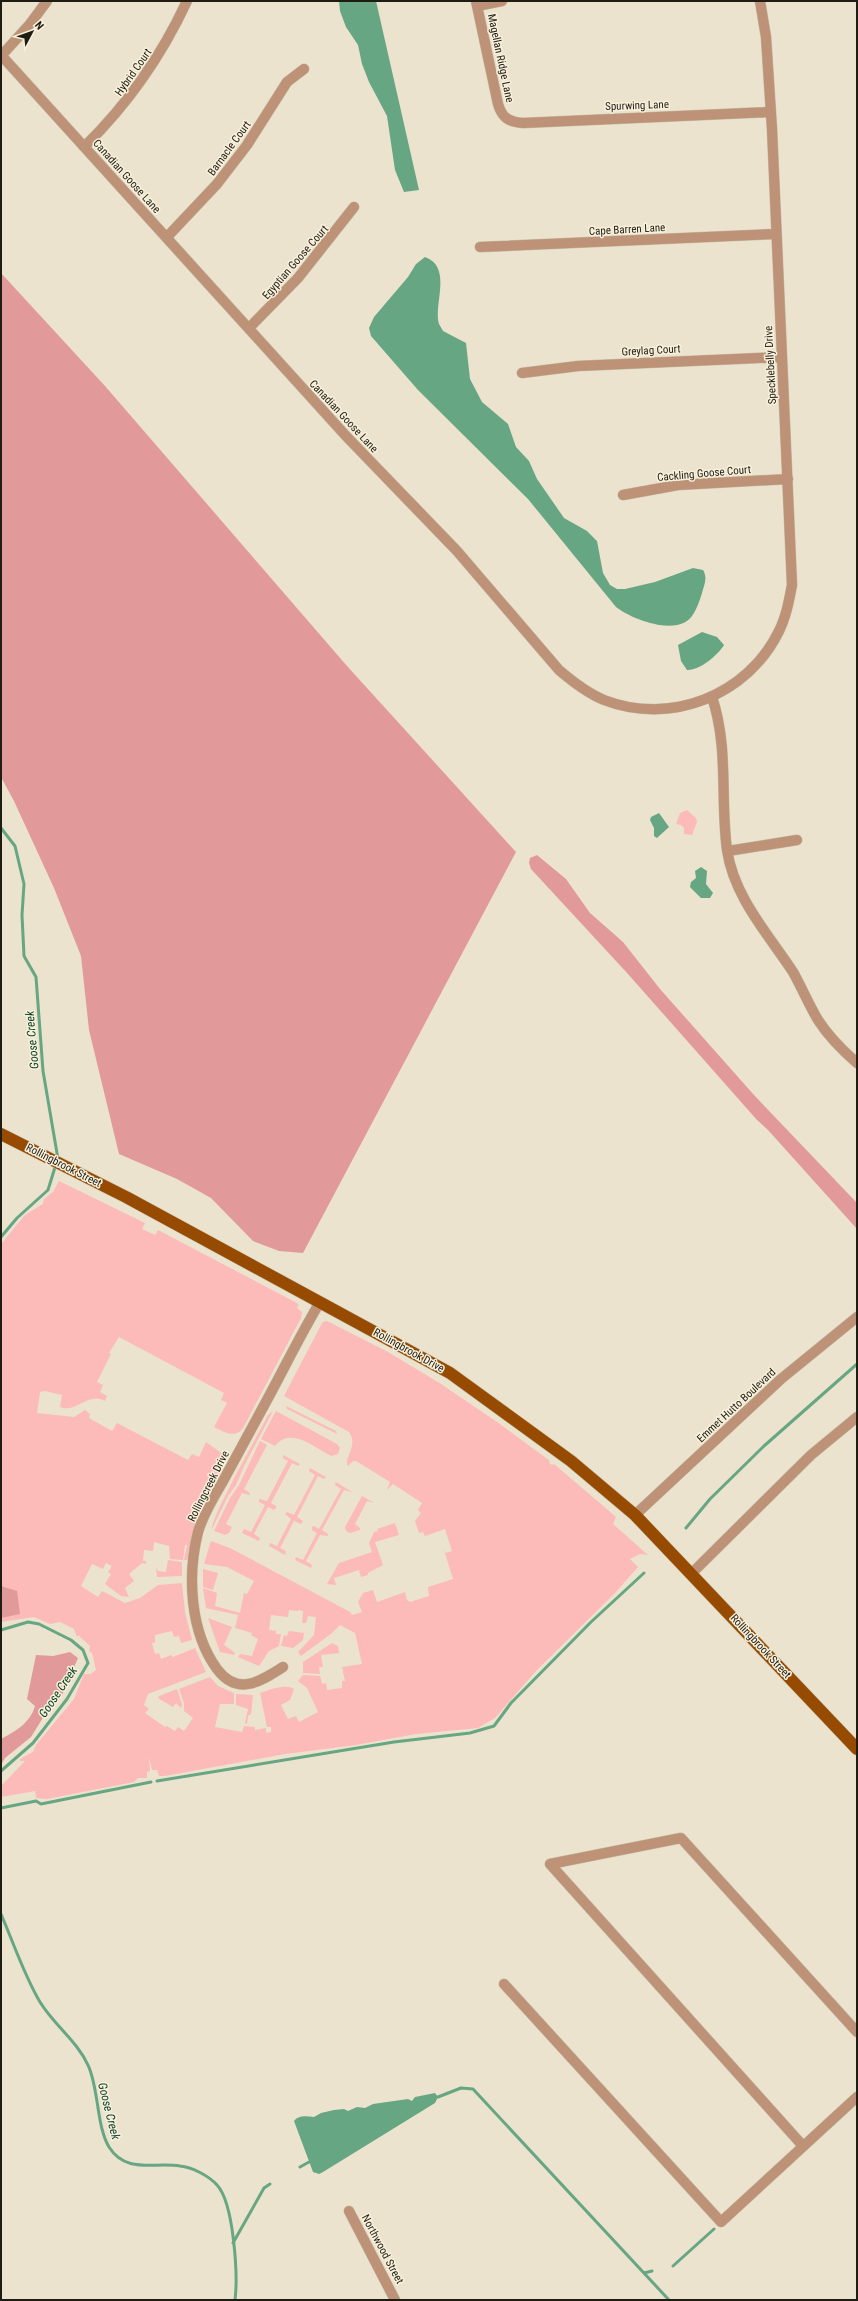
<svg xmlns="http://www.w3.org/2000/svg" width="858" height="2301" viewBox="0 0 858 2301" font-family="'Roboto Condensed',sans-serif">
<style>
.green{fill:#fcbab9}
.forest{fill:#e19a99}
.water{fill:#67a683}
.lines{fill:none;stroke-linecap:round;stroke-linejoin:round}
.stream{stroke:#67a683;stroke-width:3}
.minor-casing{stroke:#c6bfac;stroke-width:11}
.major-casing{stroke:#c6bfac;stroke-width:13}
.minor{stroke:#bd9276;stroke-width:10}
.major{stroke:#964b00;stroke-width:12}
.labels{text-anchor:middle;stroke-width:3;stroke-linejoin:round;paint-order:stroke}
.street-label{font-size:11px;fill:#1f1c14;stroke:#f8f0da}
.water-label{font-size:12px;font-style:italic;fill:#0b4028;stroke:#f8f0da}
</style>
<rect width="100%" height="100%" fill="#ebe3cd"/>
<path class="green" d="M687 810 696 818 697 822 692 835 684 834V828L681 825 676 824 680 813Z
M59 1181 145 1223 142 1229 155 1235 158 1230 297 1303 300 1307 298 1305 297 1308 302 1312 301 1318 243 1428C235 1439 224 1432 214 1427L227 1403 221 1400 224 1393 119 1337 109 1353 111 1354 97 1382 103 1385 100 1392 107 1396 105 1401C88 1391 76 1414 60 1407L62 1395 45 1391 40 1392 37 1413 74 1417 85 1410 90 1414 89 1418 112 1431 117 1423 188 1460 192 1454 199 1457 206 1442 224 1455V1465L197 1518 194 1517 193 1519 196 1520 187 1560H184L187 1545H185L183 1560 170 1559 169 1546 154 1542 153 1551 144 1550 143 1561H146V1564L142 1563 129 1574 134 1581 125 1588 129 1597 121 1596 105 1584 111 1574 108 1572 112 1566 106 1563 103 1569 92 1564 81 1586 98 1597 102 1591 125 1603 140 1598 158 1585 182 1583 185 1612 192 1640 181 1643 179 1636 174 1637 172 1631 155 1635V1642L152 1643 155 1654 159 1653 161 1659 171 1655 173 1657 195 1648 206 1672 148 1694 144 1705 149 1709 145 1713 165 1727 167 1726 175 1731 178 1727 184 1731 193 1718 184 1711V1703L179 1689 210 1677 218 1686 234 1693V1704H220L215 1727 242 1732 244 1726 255 1727V1730L266 1728V1733L271 1732V1727H267L260 1693C268 1690 286 1683 294 1689L290 1700 281 1705 288 1719 296 1716 299 1722 318 1712 307 1688 298 1681 303 1675 320 1676 322 1684 326 1683 327 1690 342 1688V1681H345L342 1667 362 1664 355 1633 340 1625 332 1633 301 1656 298 1652 314 1635 316 1617 308 1616 306 1623H302L303 1611 298 1610V1611L289 1610 288 1617 271 1615 269 1630 276 1631V1634H281L279 1646 269 1651 259 1666 238 1657 240 1654 252 1656 258 1639 251 1635 252 1633 235 1628 238 1615 206 1608 203 1588 217 1593 215 1606 240 1613 244 1593 247 1594 254 1581 227 1567 204 1564 211 1541 230 1548 350 1612 352 1615 362 1612 358 1602 363 1593 373 1590 377 1602 405 1592 407 1600 410 1602 429 1596 428 1587 453 1579 444 1550 446 1553 452 1551 445 1529 425 1536 423 1532 419 1533 415 1521 421 1513 418 1510 422 1503 393 1484 387 1490 390 1482 356 1461H353L348 1466C343 1458 359 1446 349 1432L284 1396 320 1327 323 1322 327 1321 325 1320 388 1352 441 1384 500 1424 550 1461 549 1463 552 1465 554 1464 608 1510 616 1517 613 1524 648 1555 640 1554 630 1559 638 1567 615 1593 536 1671 495 1718 478 1728 416 1734 356 1745 285 1754 165 1776H159L157 1770H152L149 1757 150 1771 147 1772V1778H138L134 1782 47 1799 36 1798 35 1791 1 1797V1786L25 1761H20V1759L33 1752 36 1745 74 1699 84 1674H91L96 1670 92 1653 89 1651 90 1646 78 1635 77 1637 74 1629 60 1622 50 1624 34 1617 1 1622V1244L25 1215 43 1204 44 1199 53 1192Z
M286 1406 336 1431 337 1434 287 1409Z
M273 1411 244 1466 236 1485 228 1496 212 1529C211 1517 259 1433 268 1415Z
M276 1411 337 1444 340 1448 338 1454 331 1456C315 1448 291 1426 275 1446L261 1439Z
M260 1441 267 1445 244 1489 249 1492 250 1495 242 1493 226 1524 232 1527 229 1533 225 1535 214 1531 230 1498 239 1485Z
M283 1455 300 1464 298 1466 292 1463 271 1503 276 1506V1508L274 1510 268 1507 254 1534 260 1538 259 1541 242 1533 244 1529 251 1532 265 1505 259 1502V1499L267 1501 288 1461 283 1458Z
M310 1468 326 1477 324 1479 318 1476 297 1517 303 1521 301 1524 294 1521 280 1548 286 1551 285 1555 269 1546 270 1543 277 1546 291 1519 285 1514 287 1512 294 1515 315 1475 309 1471Z
M336 1482 352 1492 344 1490 322 1530 328 1534V1536L320 1535 306 1561 312 1565 311 1568 295 1560 296 1557 303 1560 317 1533 312 1530V1527L314 1526 319 1529 341 1489 335 1485Z
M362 1496 374 1503 367 1501 355 1524 360 1528V1530L350 1533 346 1531 345 1527Z
M395 1523 399 1535 375 1542 383 1565 368 1573V1575L361 1577 359 1570 334 1578 336 1585 327 1584 339 1563 372 1552 369 1543 374 1532 378 1531 377 1529Z
M168 1560 182 1562V1576L157 1577 156 1567 158 1571 166 1572Z
M203 1569 218 1573 213 1590 203 1587Z
M208 1618 232 1627 224 1645 234 1652 235 1655 220 1652Z
M289 1631 304 1633 303 1640 293 1648 281 1646 284 1635 287 1636Z
M332 1643 338 1646 339 1653 321 1655 323 1667H319L320 1674 303 1673V1662Z
M177 1689 182 1704 181 1708 176 1703 173 1707 158 1698 159 1696Z
M236 1694 253 1695 251 1714 248 1716 247 1724 245 1723 248 1709 236 1705Z"/>
<path class="forest" d="M1 273 105 386 347 666 516 852 303 1253 279 1251 253 1241 211 1198 177 1179 119 1154 89 1030 81 956 54 888 14 801 1 777Z
M537 855 566 879 590 913 623 942 660 989 754 1095 857 1203V1229L768 1130 757 1120 628 974 531 869 529 863 530 858Z
M1 1586 17 1591 20 1614 1 1618Z
M70 1652 78 1658 61 1697 49 1708 31 1737 5 1758 1 1765V1739C16 1731 30 1723 35 1706L27 1699 36 1655 53 1656Z"/>
<path class="water" d="M339 1H376L419 190 404 192 395 170 387 116 369 82 362 64 358 45 346 27 340 11Z
M425 257C453 267 433 305 439 324L443 331 466 343 470 379 482 402 508 424 516 447 529 461 537 479 564 518 587 531 597 541 603 573 610 585 617 589H625L655 582 693 568 703 570C708 578 704 585 702 593 700 600 696 611 692 616 677 637 631 619 616 607L528 499 418 390 371 336 369 328 374 317 408 277 416 264Z
M702 632 717 637 724 645C718 655 699 671 687 670L681 661 678 645Z
M659 813 669 827 657 838 654 836V828L650 820 651 817Z
M701 867 707 871 706 884 713 893 710 898H701L690 887 691 882 696 878 695 871Z
M435 2093 438 2097 435 2103 323 2172 319 2174 313 2172 294 2121C300 2114 307 2117 314 2117L321 2113 334 2110 344 2109 348 2111 357 2107 365 2108 373 2104 408 2099 412 2101 415 2097Z"/>
<g class="lines">
<path class="stream" d="M1 828 15 846 24 884 22 915 24 956 36 977 43 1071 58 1159
M1 1237 17 1218 48 1190 56 1164
M686 1528 710 1499 764 1446 857 1364
M1 1630 28 1622 39 1624 71 1640 83 1650 88 1663 67 1699 33 1743 1 1771
M157 1781 394 1742 470 1733 494 1726 511 1703 591 1622 644 1573
M1 1808 36 1801 41 1804 151 1782
M1 1914C14 1944 24 1975 40 2002 54 2025 77 2041 88 2065 99 2088 96 2125 109 2147 126 2174 154 2162 180 2166 192 2167 209 2176 217 2185 234 2203 238 2276 235 2300
M438 2097 461 2088 473 2089 669 2300
M300 2167 309 2162
M233 2243 264 2188 270 2184
M673 2266 714 2229
M644 2273 652 2271"/>
<g class="minor-casing">
<path id="minor" d="M476 1 498 104C502 118 509 122 523 123L770 112
M477 6 502 1
M1 55 346 436 457 551 559 670C573 682 587 693 604 700 671 726 748 695 779 631 786 617 789 601 792 585L772 129 766 37 760 1
M1 56 30 24 47 1
M85 146C129 103 161 57 187 1
M167 237 217 184 247 145 287 82 304 69
M480 247 776 234
M249 328 298 278 354 207
M522 373 578 366 782 357
M623 495 678 485 788 479
M712 697C729 748 720 798 727 850 734 897 768 934 793 972 802 988 809 1005 818 1020 829 1037 842 1050 857 1063
M728 851 797 840
M635 1515 781 1379 857 1317
M692 1573 811 1455 857 1417
M283 1667C261 1681 238 1697 217 1669 190 1632 187 1576 198 1532 203 1515 213 1498 222 1483 235 1459 248 1435 261 1411 281 1375 299 1337 320 1302
M550 1864 681 1838 857 2032
M550 1864 803 2146
M504 1984 721 2222 857 2097
M349 2211 395 2300"/>
</g>
<g class="major-casing">
<path id="major" d="M1 1134 126 1197 450 1373 571 1461 635 1515 857 1749"/>
</g>
<use href="#minor" class="minor"/>
<use href="#major" class="major"/>
</g>
<g class="labels">
<g class="street-label">
<text transform="translate(501 58) rotate(78)" y="4">Magellan Ridge Lane</text>
<text transform="translate(133 72) rotate(-55)" y="4">Hybrid Court</text>
<text transform="translate(637 105) rotate(-2)" y="4">Spurwing Lane</text>
<text transform="translate(229 148) rotate(-54)" y="4">Barnacle Court</text>
<text transform="translate(127 176) rotate(48)" y="4">Canadian Goose Lane</text>
<text transform="translate(627 229) rotate(-3)" y="4">Cape Barren Lane</text>
<text transform="translate(295 262) rotate(-49)" y="4">Egyptian Goose Court</text>
<text transform="translate(651 350) rotate(-3)" y="4">Greylag Court</text>
<text transform="translate(770 365) rotate(-93)" y="4">Specklebelly Drive</text>
<text transform="translate(344 416) rotate(47)" y="4">Canadian Goose Lane</text>
<text transform="translate(704 473) rotate(-5)" y="4">Cackling Goose Court</text>
<text transform="translate(64 1165) rotate(27)" y="4">Rollingbrook Street</text>
<text transform="translate(409 1350) rotate(29)" y="4">Rollingbrook Drive</text>
<text transform="translate(736 1405) rotate(-43)" y="4">Emmet Hutto Boulevard</text>
<text transform="translate(208 1486) rotate(-63)" y="4">Rollingcreek Drive</text>
<text transform="translate(761 1646) rotate(47)" y="4">Rollingbrook Street</text>
<text transform="translate(383 2249) rotate(62)" y="4">Northwood Street</text>
</g>
<g class="water-label">
<text transform="translate(32 1040) rotate(-95)" y="4">Goose Creek</text>
<text transform="translate(58 1692) rotate(-56)" y="4">Goose Creek</text>
<text transform="translate(109 2111) rotate(76)" y="4">Goose Creek</text>
</g>
</g>
<rect width="858" height="2301" fill="none" stroke="#1f1c14" stroke-width="4"/>
<g transform="translate(32 32) rotate(49)" stroke="#f8f0da" stroke-width="3" paint-order="stroke">
<path d="M0-3L7 15L0 10L-7 15Z" fill="#1f1c14"/>
<text y="-6" font-size="11" font-weight="bold" text-anchor="middle" fill="#1f1c14">N</text>
</g>
</svg>
